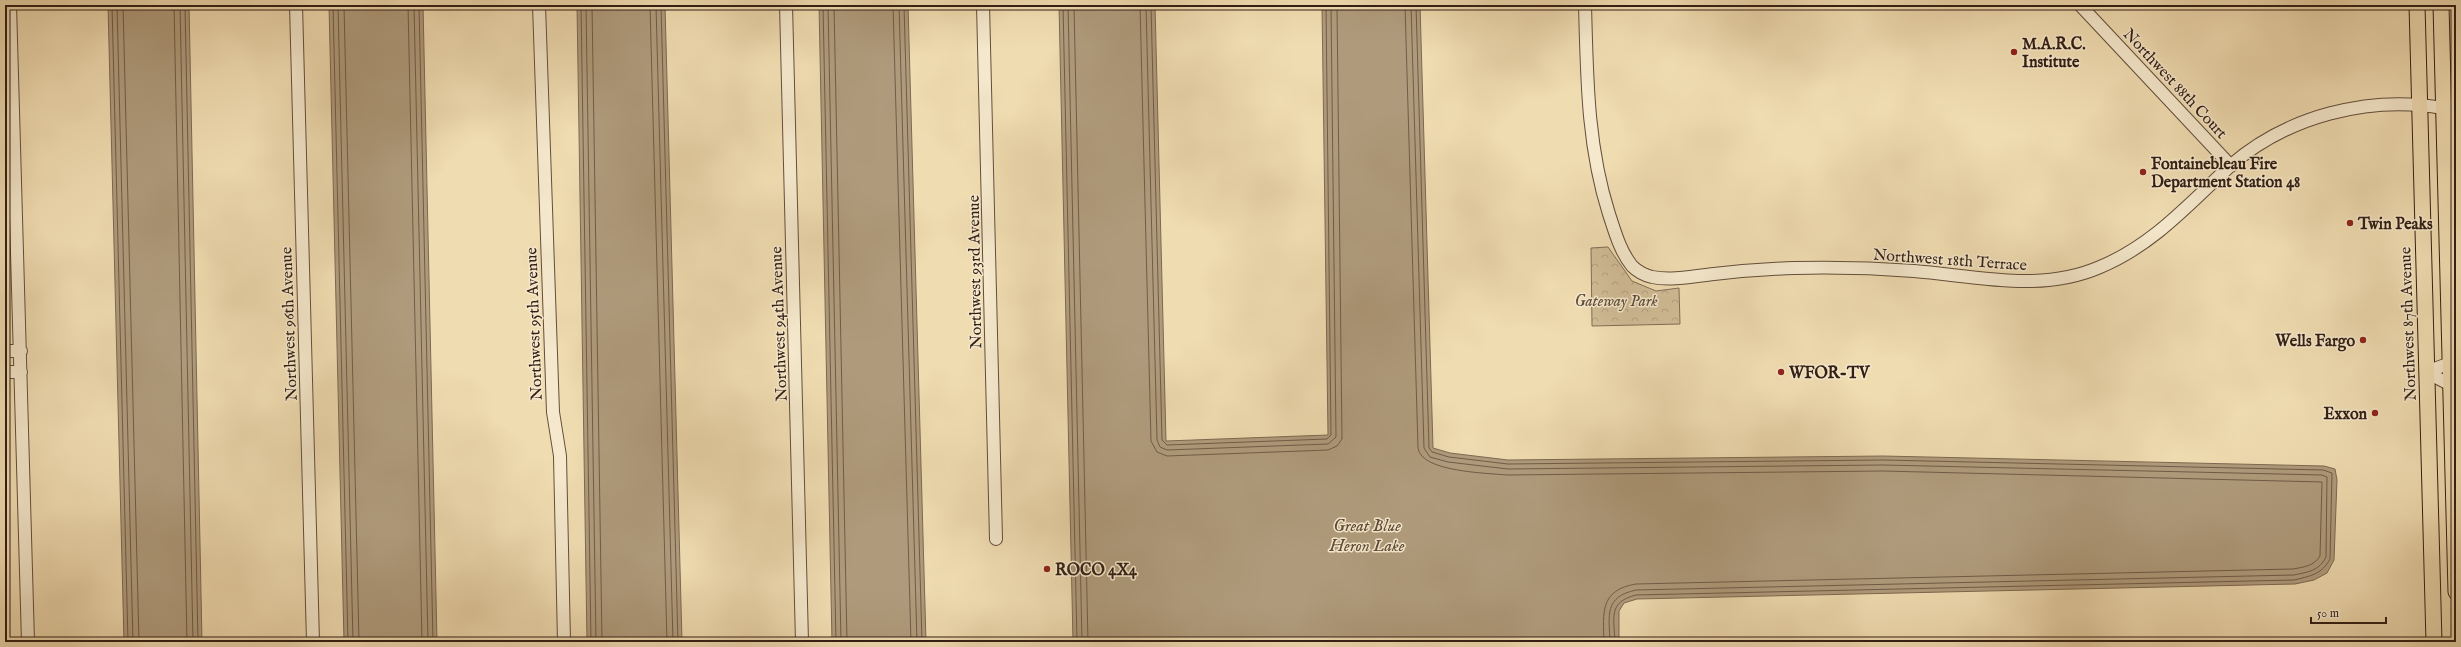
<svg xmlns="http://www.w3.org/2000/svg" width="2461" height="647" viewBox="0 0 2461 647" font-family="'IM FELL English',serif">
<style>
.park{fill:url(#park-crowns);stroke:#816d55}
.water{fill:#af9b7c;stroke:#7d6952}
.lines{fill:none;stroke-linecap:round;stroke-linejoin:round}
.shore{stroke:#705c48;stroke-width:1}
.minor-casing{stroke:#624e3b;stroke-width:14}
.major-casing{stroke:#321e14;stroke-width:17}
.minor{stroke:#f5e8cc;stroke-width:12}
.major{stroke:#f0dcb1;stroke-width:15}
.poi-dot{fill:#8f2418;stroke:#f5e8cc;stroke-width:1.5}
.labels{text-anchor:middle;stroke-width:3;stroke-linejoin:round;paint-order:stroke}
.poi-label{font-size:16px;font-weight:bold;fill:#321e14;stroke:#f5e8cc;text-anchor:start}
.street-label{font-size:16px;fill:#321e14;stroke:#f5e8cc}
.park-label{font-size:16px;font-style:italic;fill:#614d3b;stroke:#f5e8cc}
.water-label{font-size:17px;font-style:italic;fill:#5e4a38;stroke:#f5e8cc}
</style>
<defs>
<pattern id="park-crowns" width="20" height="18" patternUnits="userSpaceOnUse"><rect width="20" height="18" fill="#d0bc96"/><path d="M2 6a3 3 0 1 1 6 0M12 15a3 3 0 1 1 6 0" fill="none" stroke="#b3a180"/></pattern>
</defs>
<rect width="100%" height="100%" fill="#f0dcb1"/>
<filter id="stains"><feTurbulence type="fractalNoise" baseFrequency=".005" numOctaves="4"/><feColorMatrix values="0 0 0 0 .2 0 0 0 0 .09 0 0 0 0 .02 0 0 0 .5 -.17"/></filter>
<radialGradient id="worn" r=".72"><stop offset=".6" stop-color="#630" stop-opacity="0"/><stop offset="1" stop-color="#630" stop-opacity=".3"/></radialGradient>
<path class="park" d="M1608 247 1632 281 1656 291 1679 288 1680 324 1592 326 1591 248Z"/>
<path class="water" d="M108 5H189L202 642H124Z
M329 5H423L437 642H344Z
M577 5H665L682 642H587Z
M819 5H908L926 642H832Z
M1059 5H1155L1166 441 1328 435 1322 5H1420L1433 448 1450 453 1508 460 1883 456 2324 466 2335 469 2337 480 2334 560 2327 573 2314 580 2295 584 1637 599 1624 603 1619 611V642H1073Z"/>
<g class="lines">
<path class="shore" d="M112 5 128 642
M117 5 133 642
M123 5 139 642
M174 5 187 642
M180 5 193 642
M185 5 198 642
M333 5 348 642
M338 5 353 642
M344 5 359 642
M408 5 422 642
M414 5 428 642
M419 5 433 642
M581 5 591 642
M586 5 596 642
M592 5 602 642
M650 5 667 642
M656 5 673 642
M661 5 678 642
M823 5 836 642
M828 5 841 642
M834 5 847 642
M893 5 911 642
M899 5 917 642
M904 5 922 642
M1063 5 1077 642
M1068 5 1082 642
M1074 5 1088 642
M1140 5 1151 441 1157 452 1167 456 1328 450 1337 446 1342 439 1337 5
M1146 5 1157 440 1160 447 1167 450 1328 444 1336 437 1331 5
M1151 5 1162 440 1167 445 1327 439 1331 435 1326 5
M1405 5 1418 448C1421 472 1487 473 1507 475L1883 471 2322 482 2320 556C2314 566 2304 567 2293 569L1636 584C1600 590 1603 612 1604 642
M1411 5 1424 448 1430 457 1448 462 1508 469 1883 465 2322 475 2327 477 2326 557C2319 571 2308 572 2294 575L1636 590C1604 597 1609 615 1610 642
M1416 5 1429 448 1432 452 1449 457 1508 464 1883 460 2323 470 2332 473 2330 559C2322 574 2311 576 2294 580L1636 595C1608 602 1614 617 1615 642"/>
<g class="minor-casing">
<path id="minor" d="M10 5 28 642
M296 5 313 642
M539 5 553 412 560 456 564 642
M786 5 802 642
M983 5 996 539
M1585 5C1587 76 1587 145 1609 214 1615 232 1620 251 1632 266 1638 272 1644 275 1652 277 1672 281 1694 276 1714 274 1741 271 1767 269 1794 268 1834 267 1874 268 1914 271 1975 276 2041 293 2100 267 2153 245 2189 204 2230 166 2287 116 2369 95 2443 108
M2080 5 2231 166
M5 351H21
M5 372H21
M2426 372 2451 385H2456
M2426 372 2456 361"/>
</g>
<g class="major-casing">
<path id="major" d="M2417 5 2434 642
M2441 5 2456 592"/>
</g>
<use href="#minor" class="minor"/>
<use href="#major" class="major"/>
</g>
<g class="poi-dot">
<circle cx="2014" cy="52" r="4"/>
<circle cx="2143" cy="172" r="4"/>
<circle cx="2350" cy="223" r="4"/>
<circle cx="2363" cy="340" r="4"/>
<circle cx="1781" cy="372" r="4"/>
<circle cx="2375" cy="413" r="4"/>
<circle cx="1047" cy="569" r="4"/>
</g>
<g class="labels">
<g class="poi-label">
<text x="2022" y="49">M.A.R.C.<tspan x="2022" dy="18">Institute</tspan></text>
<text x="2151" y="169">Fontainebleau Fire<tspan x="2151" dy="18">Department Station 48</tspan></text>
<text x="2358" y="229">Twin Peaks</text>
<text x="2355" y="346" text-anchor="end">Wells Fargo</text>
<text x="1789" y="378">WFOR-TV</text>
<text x="2367" y="419" text-anchor="end">Exxon</text>
<text x="1055" y="575">ROCO 4X4</text>
</g>
<g class="street-label">
<text transform="translate(2176 83) rotate(47)" y="6">Northwest 88th Court</text>
<text transform="translate(1950 259) rotate(4)" y="6">Northwest 18th Terrace</text>
<text transform="translate(974 272) rotate(-91)" y="6">Northwest 93rd Avenue</text>
<text transform="translate(288 324) rotate(-92)" y="6">Northwest 96th Avenue</text>
<text transform="translate(533 324) rotate(-92)" y="6">Northwest 95th Avenue</text>
<text transform="translate(778 324) rotate(-92)" y="6">Northwest 94th Avenue</text>
<text transform="translate(2407 324) rotate(-92)" y="6">Northwest 87th Avenue</text>
</g>
<g class="park-label">
<text x="1616" y="306">Gateway Park</text>
</g>
<g class="water-label">
<text x="1367" y="531">Great Blue<tspan x="1367" dy="20">Heron Lake</tspan></text>
</g>
</g>
<rect width="2461" height="647" fill="none" stroke="#f0dcb1" stroke-width="20"/>
<rect x="6" y="6" width="2449" height="635" fill="none" stroke="#321e14" stroke-width="2"/>
<rect x="10" y="10" width="2441" height="627" fill="none" stroke="#321e14"/>
<path d="M2311 617v6h75v-6" fill="none" stroke="#321e14" stroke-width="2"/>
<text x="2317" y="617" font-size="12" fill="#321e14" stroke="#f5e8cc" stroke-width="3" paint-order="stroke">50 m</text>
<rect width="100%" height="100%" filter="url(#stains)"/>
<rect width="100%" height="100%" fill="url(#worn)"/>
</svg>
